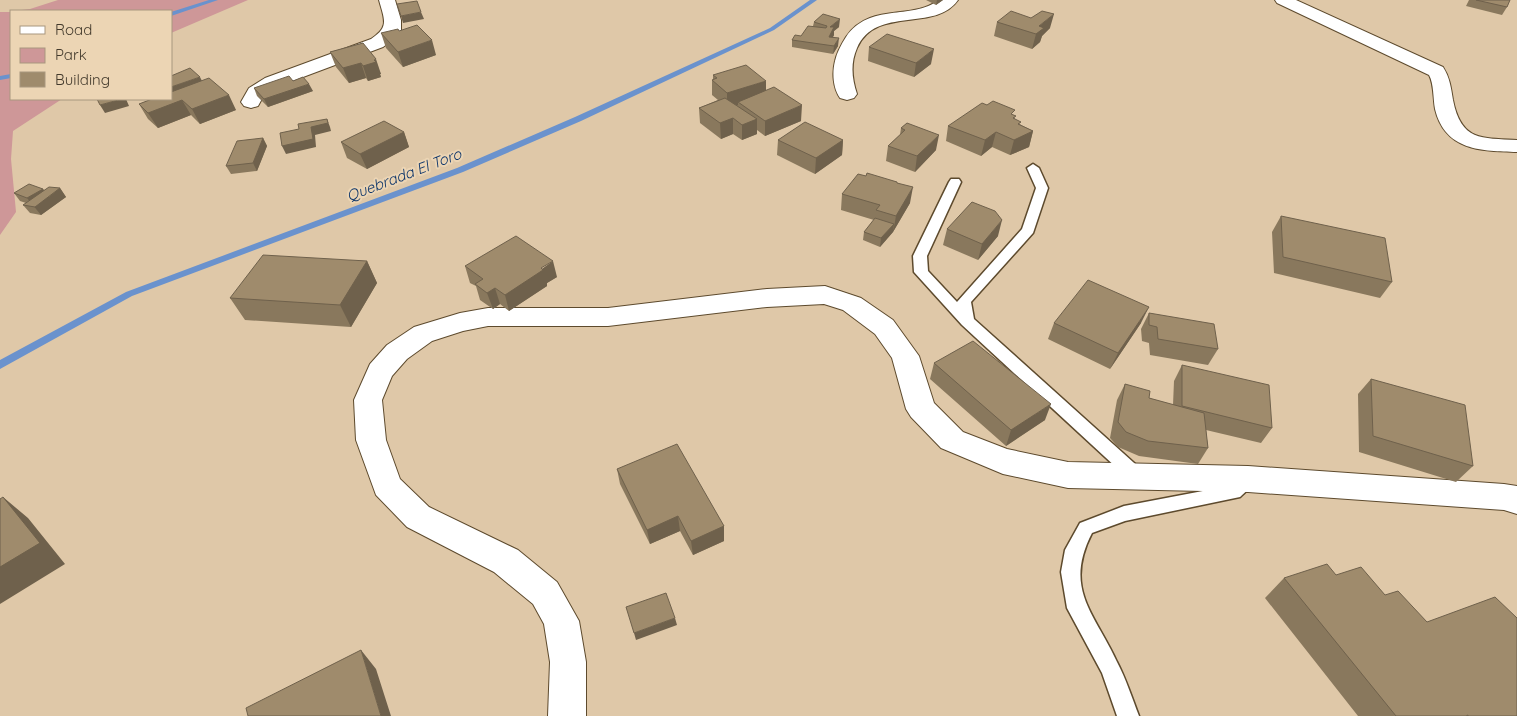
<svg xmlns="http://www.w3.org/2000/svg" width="1517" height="716" viewBox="0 0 1517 716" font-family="Quicksand,sans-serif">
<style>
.green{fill:#ce9798}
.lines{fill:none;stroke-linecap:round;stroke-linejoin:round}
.stream{fill:#6a92cd;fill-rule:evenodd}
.service-casing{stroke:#5d4a2d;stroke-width:3}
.tertiary-casing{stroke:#5d4a2d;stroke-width:2}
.service{fill:#fff;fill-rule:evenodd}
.tertiary{fill:#fff;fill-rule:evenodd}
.wall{fill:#89785d}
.shaded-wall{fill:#6f614c}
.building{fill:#9f8b6c;stroke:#6f614c}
.labels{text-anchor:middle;stroke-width:4;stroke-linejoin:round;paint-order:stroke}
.water-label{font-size:15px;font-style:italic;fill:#0d356a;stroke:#ecd5b4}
</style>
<rect width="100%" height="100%" fill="#dfc8a8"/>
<path class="green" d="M58 0H248L171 33V11H13L30 9Z
M0 12H11V99H62L13 131 11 159 16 212 0 235Z"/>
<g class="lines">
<path class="stream" d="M209 0H218L171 16V12Z
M810 0H817L774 30 581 121 463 172 132 296 0 369V360L126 292 457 168 575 117 770 28Z
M11 74V78L0 80V76Z"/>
<g class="service-casing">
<path id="service" d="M1033 164 1039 168 1048 188 1033 233 971 302 974 319 1143 471 1145 476 1143 481 1137 483 1131 481 962 325 914 272 913 256 949 182 951 179H959L961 182 927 256 928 271 957 302 1022 229 1036 188 1027 168Z
M1248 472 1254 474 1257 479 1254 484 1240 497 1125 521 1092 533C1063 589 1095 614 1117 662 1126 679 1132 698 1139 716H1117L1102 673 1067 608 1061 572 1065 550 1080 523 1124 506 1229 486 1242 474Z"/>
</g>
<g class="tertiary-casing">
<path id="tertiary" d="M379 0H395L401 20V30L395 38 383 47 279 86 264 95 258 106 251 108 244 106 241 102 249 88 265 78 371 39C390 27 384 19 379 0Z
M939 0H958C935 33 876 5 857 48 850 64 852 79 857 94L854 98 847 100 840 98C833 88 832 73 835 61 837 52 841 45 846 37 870 2 910 21 939 0Z
M1275 0H1296L1443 67C1450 78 1451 88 1453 100 1461 141 1481 138 1517 140V152C1482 151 1445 151 1435 109 1433 98 1434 84 1429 75L1277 3Z
M825 286 861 298 893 320 919 356 934 403 963 432 1007 449 1068 462 1248 466 1504 484 1517 486V514L1504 510 1248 492 1068 488 1003 474 941 448 911 417 906 409 892 358 875 334 843 310 824 304 767 307 608 326H488L463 331 432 341 407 359 392 376 382 400 386 440 400 479 429 507 518 550 557 582 579 621 586 662V716H548L550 662 544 624 533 604 494 572 407 527 376 495 356 440 354 400 370 364 387 345 414 327 460 313 488 308H608L767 289Z"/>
</g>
<use href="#service" class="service"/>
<use href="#tertiary" class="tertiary"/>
</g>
<path class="wall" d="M926 0H943L936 5Z
M1469 0H1510L1507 7 1502 15 1466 6Z
M814 22 839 27 834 31V35L833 37 838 46 833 54 792 47V40L801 36 813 26Z
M997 22 1050 28 1042 36 1040 42 1032 49 994 36Z
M399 31 436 55 403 67 386 48 381 33Z
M363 43 381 74H380L381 77 368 81 366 78 349 83 336 67 330 52Z
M869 47 931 64 914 77 868 61Z
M713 75 766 90 801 121 765 136 757 130V134L742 140 733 134 721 139 700 123 699 108 718 100 712 95V80H713Z
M202 81 236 110 200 124 191 115 158 128 148 119 139 104Z
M293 81 313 91 268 107 257 96 254 88Z
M1014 115 1015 119 1021 125 1033 131 1029 147 1010 155 992 147 981 156 946 141 948 126Z
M907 123 936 150 915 172 886 161 888 146 900 135 901 128Z
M404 132 409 147 367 169 347 158 341 142Z
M263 138 267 146 257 171 231 174 226 166Z
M778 140H843L842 155 815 174 777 155Z
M866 176 897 182V183L910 203 893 232 880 247 863 240 864 232 874 220 841 210 842 194Z
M60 188 66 197 41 215 30 213 23 205 26 203 20 201 14 193 43 189 44 190Z
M1281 216 1392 282 1380 298 1274 273 1272 232Z
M947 229 998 236 978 260 943 245Z
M367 261 377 283 351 327 245 320 230 298Z
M465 266 557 277 547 283V286L509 311 500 304 493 309 480 300 476 286 470 283Z
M1149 313 1218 349 1208 365 1150 355 1149 343 1142 341 1141 329Z
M1054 323H1141L1110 369 1048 339Z
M934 363 1045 420 1006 446 930 379Z
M1182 365 1272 428 1261 443 1206 430 1208 448 1198 464 1139 456 1118 447 1110 438 1117 400 1125 384 1149 398 1173 405 1174 381Z
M1371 379 1473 466 1456 482 1359 452 1358 394Z
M617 469 724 526V541L693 555 680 531 650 544 620 484Z
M1284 578 1385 595 1427 622 1517 716H1358L1265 598Z"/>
<path class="shaded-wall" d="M937 0H943L936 5Z
M421 12 424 19 403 23 401 16Z
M1054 14 1050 28 1042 36 1040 42 1032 49 1036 34 1039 26Z
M840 19 839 27 834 31V35L829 44 830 27Z
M839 38 838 46 833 54 834 46Z
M432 40 436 55 403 67 398 52Z
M934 49 931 64 914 77 916 63Z
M376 59 381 74H380L381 77 368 81 363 66Z
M361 63 366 78 349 83 343 68Z
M200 77 204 85 171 97V87Z
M766 81V96L738 102V105L727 109V93Z
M309 84 313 91 268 107 264 99Z
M229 95 236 110 200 124 192 109Z
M122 99H126L129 106 105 113 100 105Z
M182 100 191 115 158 128 148 113Z
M802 105 801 121 765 136V121Z
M733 118V134L721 139 720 123Z
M327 119 330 127 331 131 315 135 316 147 286 154 282 146 311 127Z
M757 119V134L742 140V125Z
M1033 131 1029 147 1010 155 1014 140Z
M404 132 409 147 367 169 360 154Z
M996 132 992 147 981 156 985 140Z
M939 135 936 150 915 172 917 156Z
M263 138 267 146 257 171 253 163Z
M843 140 842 155 815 174 816 158Z
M913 187 910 203 893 232 896 216Z
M60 188 66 197 41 215 27 198 43 189 49 197Z
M1002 220 998 236 978 260 982 244Z
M894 224 893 232 880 247 881 238Z
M367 261 377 283 351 327 340 305Z
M553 261 557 277 547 283V286L509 311 505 295Z
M495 288 500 304 493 309 487 293Z
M1149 307 1141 323 1110 369 1118 353Z
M1051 404 1045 420 1006 446 1011 430Z
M3 497 28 518 65 564 0 604V567Z
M678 516 680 531 650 544 647 530Z
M724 526V541L693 555 691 541Z
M675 618 677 625 636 640 634 633Z
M361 650 376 669 391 716H381Z"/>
<path class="building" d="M1476 0H1510L1507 7Z
M417 1 421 12 401 16 397 4Z
M1011 11 1031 18 1042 11 1054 14 1039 26 1044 28 1036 34 997 22Z
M823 14 840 19 830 27H834L829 37 839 38 834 46 792 40 795 35 801 36 808 26 826 28 827 26 814 22Z
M417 25 432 40 398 52 381 33 398 29 399 31Z
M887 34 934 49 916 63 869 47Z
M363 43 376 59 374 60 376 62 363 66 361 63 343 68 330 52Z
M746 65 766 81 727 93 712 80 717 78 713 75Z
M190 68 200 77 171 87V76Z
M289 76 293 81 303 77 309 84 264 99 254 88Z
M209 78 229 95 192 109 182 100 148 113 139 104 152 99H171V92Z
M774 87 802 105 765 121 738 102Z
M725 98 757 119 742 125 733 118 720 123 699 108Z
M97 99H122L100 105Z
M993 101 1015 110 1011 114 1016 116 1013 118 1021 122 1018 124 1033 131 1014 140 996 132 985 140 948 126 982 103 987 105Z
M327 119 328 123 311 127 313 139 282 146 280 133 299 129 298 124Z
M384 121 404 132 360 154 341 142Z
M805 122 843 140 816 158 778 140Z
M907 123 939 135 917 156 888 146 905 130 901 128Z
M263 138 253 163 226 166 237 141Z
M867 173 897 182V183L913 187 896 216 876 210 880 205 842 194 858 174 866 176Z
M29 184 43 189 27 198 14 193Z
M49 187 60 188 35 207 23 205Z
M972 202 995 211 1002 220 982 244 947 229Z
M1281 216 1385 238 1392 282 1283 257Z
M875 218 894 224 881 238 864 232Z
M516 236 553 261 541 268 543 270 505 295 495 288 487 293 475 284 483 279 465 266Z
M263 255 367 261 340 305 230 298Z
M1088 280 1149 307 1118 353 1054 323Z
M1149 313 1214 324 1218 349 1158 339 1157 327 1149 325Z
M973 341 1051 404 1011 430 934 363Z
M1182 365 1269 385 1272 428 1182 406Z
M1371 379 1465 405 1473 466 1373 436Z
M1125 384 1150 391 1149 398 1204 413 1208 448 1148 441 1126 432 1118 422Z
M677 444 724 526 691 541 678 516 647 530 617 469Z
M3 497 40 543 0 567V499Z
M1327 564 1336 575 1361 567 1385 595 1398 591 1427 622 1495 597 1517 618V716H1468V715L1466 716H1396L1284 578Z
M666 593 675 618 634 633 626 607Z
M361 650 381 716H248L246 708Z"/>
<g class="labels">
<g class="water-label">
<text transform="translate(404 175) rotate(-21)" y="5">Quebrada El Toro</text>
</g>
</g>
<rect x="10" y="10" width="162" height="90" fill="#ecd5b4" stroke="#a8977e"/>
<rect x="20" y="26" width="25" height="8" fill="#ffffff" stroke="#a8977e"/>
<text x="55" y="35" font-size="15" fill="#433a2c">Road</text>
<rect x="20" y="48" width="25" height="15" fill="#ce9798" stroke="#a8977e"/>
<text x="55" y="60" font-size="15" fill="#433a2c">Park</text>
<rect x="20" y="72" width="25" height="15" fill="#9f8b6c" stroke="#a8977e"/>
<text x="55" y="85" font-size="15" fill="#433a2c">Building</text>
</svg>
